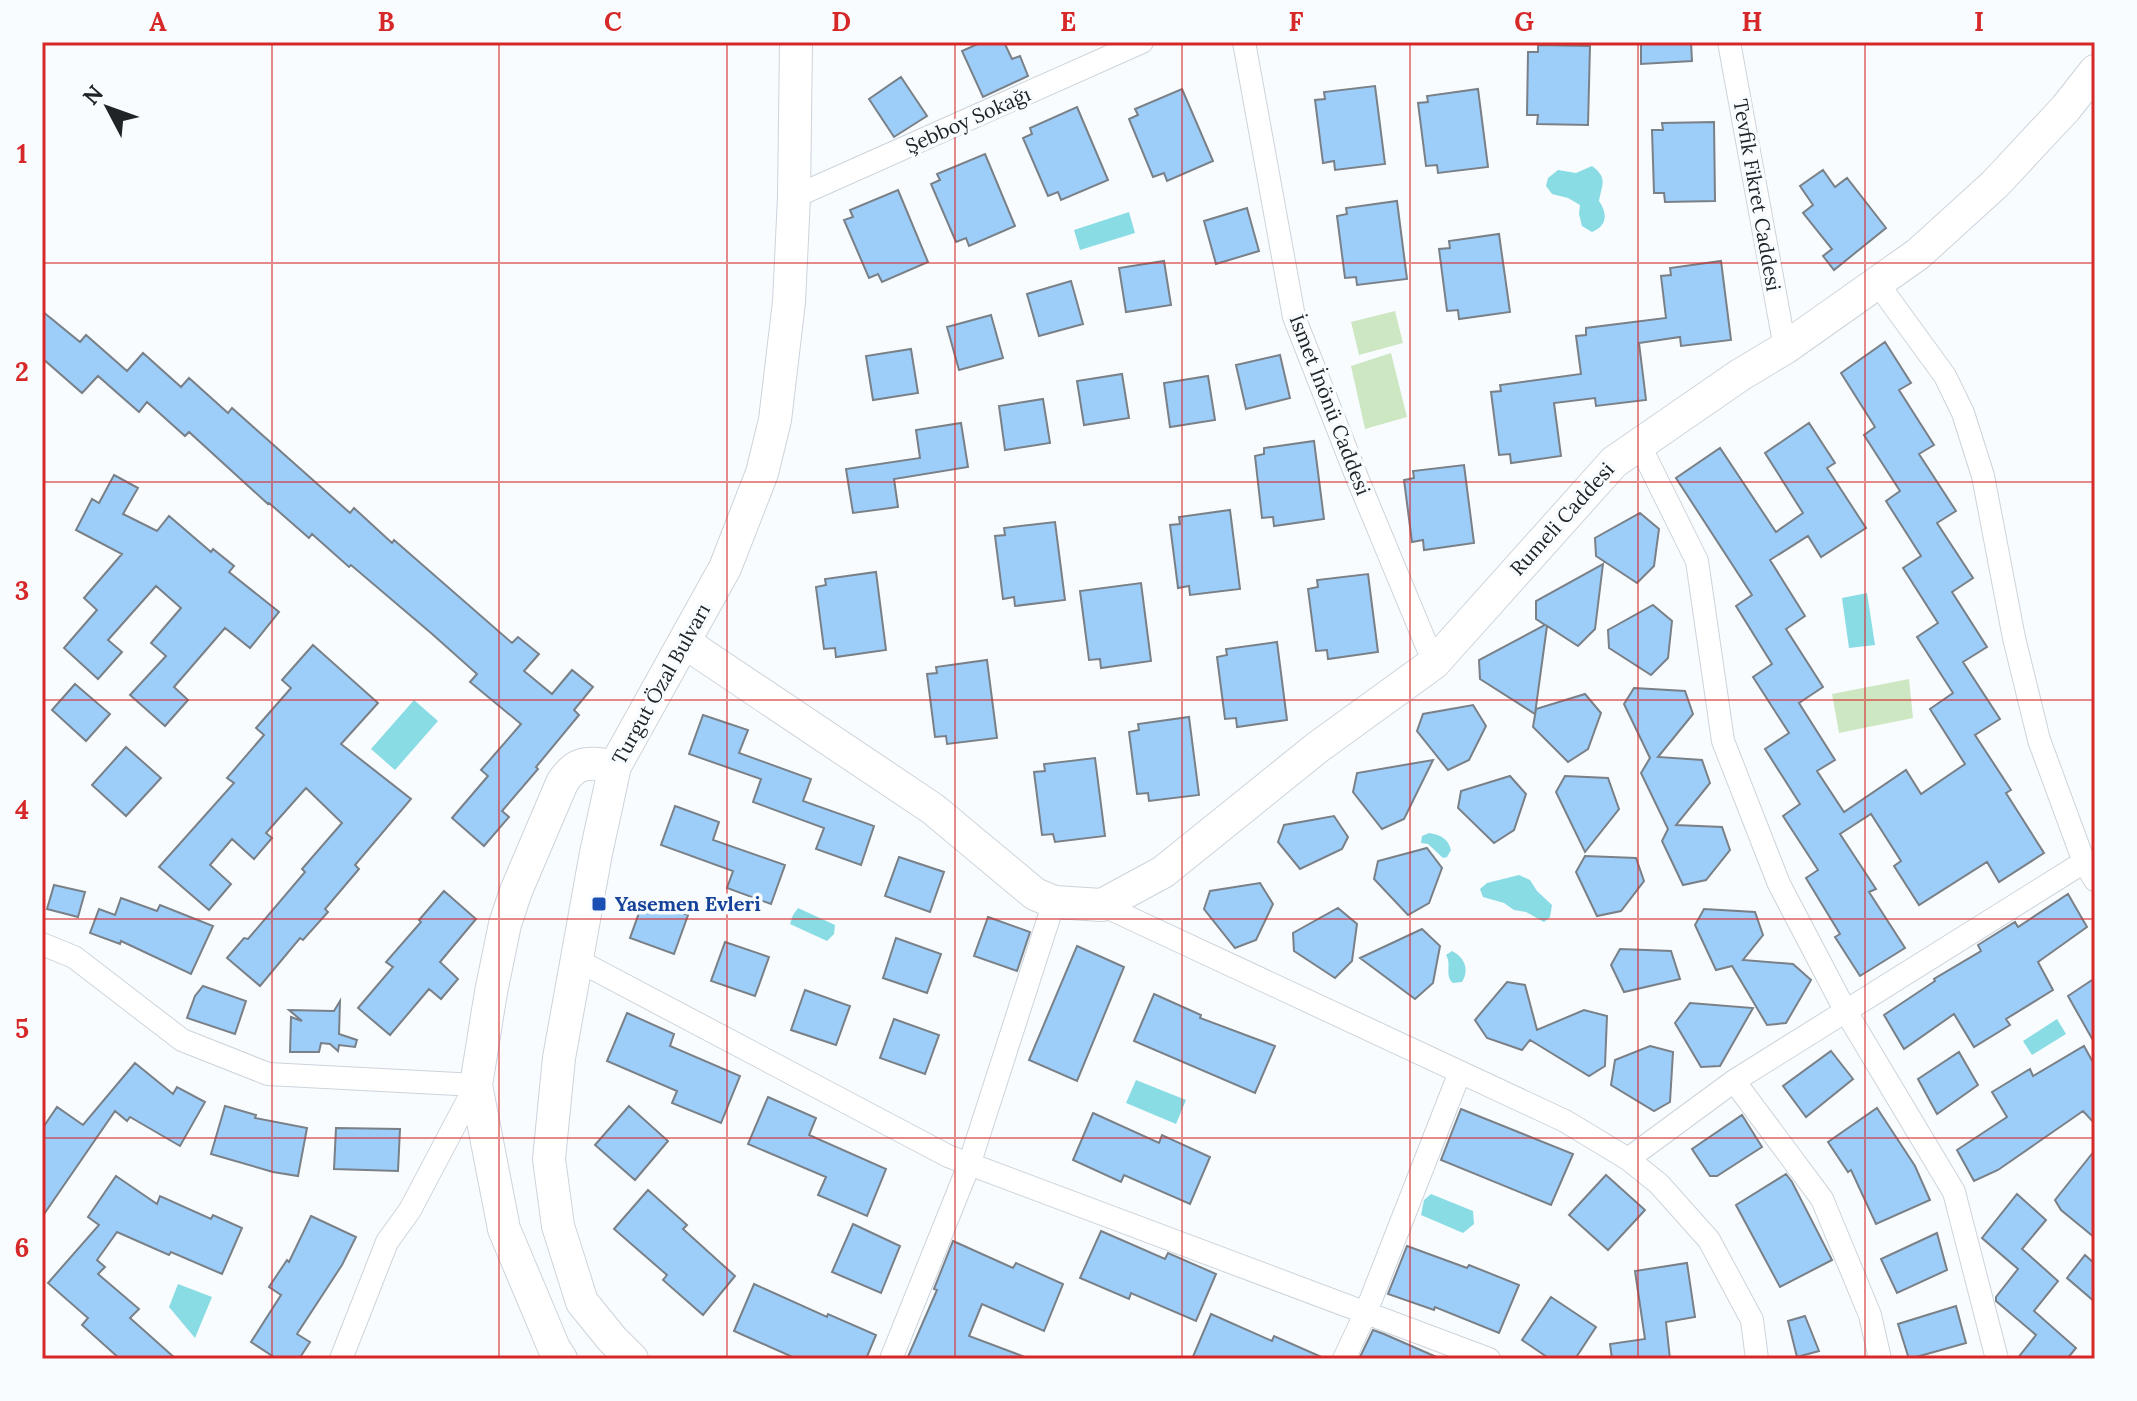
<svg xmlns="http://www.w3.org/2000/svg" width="2137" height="1401" viewBox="0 0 2137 1401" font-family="Lora,serif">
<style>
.green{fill:#cde7c3}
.water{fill:#89dce4}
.building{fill:#9dcefa;stroke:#798087;stroke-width:2}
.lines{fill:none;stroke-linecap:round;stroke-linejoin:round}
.street-casing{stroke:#ccd4db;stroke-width:24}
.secondary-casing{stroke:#ccd4db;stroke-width:34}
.street{stroke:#fff;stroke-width:22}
.secondary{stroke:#fff;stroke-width:32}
.grid{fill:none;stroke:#d62828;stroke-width:2;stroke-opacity:0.55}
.transit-dot{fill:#1a4fb4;stroke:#f8fcff;stroke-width:3}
.labels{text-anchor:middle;stroke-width:7;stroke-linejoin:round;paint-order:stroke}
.street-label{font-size:20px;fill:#212427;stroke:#f8fcff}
.transit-label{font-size:20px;font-weight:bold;fill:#164399;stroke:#f8fcff;text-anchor:start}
.neatline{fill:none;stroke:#d62828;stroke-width:3}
.grid-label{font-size:26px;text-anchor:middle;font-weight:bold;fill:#d62828}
</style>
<rect width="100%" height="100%" fill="#f8fcff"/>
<path class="green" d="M1395 311 1403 343 1359 355 1351 322Z
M1391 353 1407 417 1365 429 1351 366Z
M1909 679 1913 718 1839 733 1832 694Z"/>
<path class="water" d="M1592 166C1608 178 1602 184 1599 201 1608 214 1607 226 1592 232L1582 226 1579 214 1580 205 1568 198 1552 194 1546 186 1548 178 1558 170 1576 173Z
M1129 212 1135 233 1080 250 1074 230Z
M1867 593 1875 645 1849 648 1842 598Z
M414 700 438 721 395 770 371 749Z
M1429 833C1440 835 1448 838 1451 850L1447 857 1443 858 1428 844 1421 843 1422 836Z
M1519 875 1530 880 1537 891 1552 905 1550 917 1544 922 1526 912 1514 910 1504 903 1483 897 1480 889 1487 883Z
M798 908 835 925 834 934 827 941 790 924 793 915Z
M1452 951C1464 957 1470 969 1462 982L1453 983C1444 976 1452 964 1446 955Z
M2057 1019 2066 1034 2032 1055 2023 1041Z
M1136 1080 1186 1100 1176 1124 1126 1103Z
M1431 1194 1473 1211 1474 1224 1463 1233 1421 1215 1424 1200Z
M178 1284 212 1297 195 1338 169 1307Z"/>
<path class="building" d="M982 42H1004L1012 59 1020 56 1028 76 983 97 962 51Z
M1641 42H1691L1692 61 1641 64Z
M1538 45 1590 46 1588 125 1537 124 1538 115H1527L1528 52H1538Z
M901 77 927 116 894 137 869 99Z
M1375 86 1385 164 1335 170 1334 161 1323 163 1315 100 1325 99 1324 92Z
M1182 89 1213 161 1167 181 1164 173 1153 177 1129 119 1138 115 1135 109Z
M1478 89 1488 167 1438 173 1437 165 1426 166 1418 103 1428 102 1427 96Z
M1077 107 1108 180 1061 200 1058 192 1048 196 1023 138 1032 134 1030 128Z
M1714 122 1715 201 1665 202 1664 193H1654L1652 130H1663L1662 123Z
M985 154 1015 226 969 246 966 238 956 242 931 184 940 180 937 174Z
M1823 170 1835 187 1847 178 1886 228 1834 270 1823 256 1832 249 1803 213 1813 205 1800 186Z
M898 190 928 262 882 282 878 274 869 278 844 220 853 217 850 210Z
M1397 201 1407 279 1357 285 1356 277 1345 278 1337 216 1347 214 1346 208Z
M1247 208 1259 251 1216 264 1204 221Z
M1499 234 1510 312 1459 319 1458 310 1447 311 1439 249 1450 248 1449 241Z
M1164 261 1171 305 1126 312 1119 268Z
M1721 261 1731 340 1681 346 1680 337 1639 343 1646 400 1596 406 1595 398 1554 403 1561 456 1511 463 1510 454 1499 455 1491 392 1501 391 1500 385 1581 374 1576 336 1586 335V328L1666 318 1661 276 1671 275 1670 268Z
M1071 281 1083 324 1039 336 1027 294Z
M42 311 80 342 86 335 127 371 143 353 181 387 189 378 228 413 232 408 350 513 354 508 392 543 394 540 512 643 518 637 539 654 524 671 552 694 572 670 593 687 574 710 579 715 536 767 538 769 502 811 509 817 484 846 452 818 488 776 481 770 521 724 470 682 477 674 431 633 351 565 349 567 312 534 309 538 269 503 268 504 189 432 185 436 147 402 139 412 98 376 82 393 42 358Z
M991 315 1003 358 959 370 947 327Z
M1885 342 1911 383 1899 390 1934 445 1919 454 1956 511 1937 523 1973 578 1952 592 1987 647 1963 662 2000 719 1975 735 2011 790 2006 793 2044 853 1999 882 1987 862 1919 905 1894 866 1901 861 1871 814 1840 834 1876 889 1869 892 1905 948 1860 976 1835 937 1840 934 1806 878 1818 870 1783 816 1800 804 1765 749 1789 733 1753 677 1772 664 1736 606 1752 595 1676 478 1720 448 1776 532 1803 513 1765 453 1809 423 1835 463 1827 468 1866 528 1821 557 1808 536 1770 560 1805 616 1786 629 1823 687 1799 703 1835 760 1817 771 1844 812 1906 770 1921 794 1965 764 1930 709 1953 693 1917 637 1938 623 1903 568 1921 556 1886 501 1900 491 1864 435 1875 427 1841 373Z
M911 349 918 393 873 400 866 356Z
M1280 355 1290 398 1246 409 1236 365Z
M1122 374 1129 418 1084 425 1077 381Z
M1208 376 1215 420 1170 427 1164 383Z
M1043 399 1050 443 1005 450 999 406Z
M961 423 968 467 894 479 898 507 853 513 846 469 920 458 916 430Z
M1314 441 1324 519 1274 526 1273 517 1262 518 1255 456 1264 454V448Z
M1464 465 1474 543 1424 550 1423 540 1412 542 1404 480 1414 478 1413 471Z
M114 475 138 488 123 514 157 531 169 516 211 552 213 549 234 566 229 572 279 612 250 648 225 628 174 687 188 700 165 726 130 695 166 656 151 643 181 608 156 586 108 640 122 652 98 679 64 648 97 610 84 598 122 554 76 530 92 499 99 503Z
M1230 510 1240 589 1190 595 1189 586 1178 588 1170 525 1180 524 1179 517Z
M1640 513 1659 529 1654 566 1637 583 1596 556 1595 538Z
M1055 522 1065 600 1015 606 1014 597 1003 599 995 536 1005 535 1004 528Z
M1603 564 1595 629 1578 646 1547 626 1535 714 1480 679 1479 660 1545 625 1536 619V601Z
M876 572 886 650 836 657 835 648 824 649 816 587 826 585 825 579Z
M1368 574 1378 652 1328 659 1327 650 1316 651 1308 589 1318 587 1317 580Z
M1141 583 1151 661 1101 668 1100 659 1089 660 1080 591Z
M1653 605 1672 621 1668 658 1651 675 1609 648 1608 630Z
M1277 642 1287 720 1237 727 1236 718 1225 719 1217 657 1227 655 1226 649Z
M313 645 378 703 341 744 411 799 355 865 359 869 325 909 328 912 303 940 300 938 260 986 227 958 244 938 248 939 305 872 302 869 342 823 306 788 266 833 272 838 254 859 232 839 210 865 231 884 209 910 159 867 234 783 227 778 264 735 256 728 291 688 282 680Z
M987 660 997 738 947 744 946 736 935 737 927 674 937 673 936 667Z
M75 684 110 714 86 741 52 710Z
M1634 688 1685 691 1693 714 1658 757 1702 760 1710 783 1676 825 1722 827 1730 850 1706 880 1683 885 1662 841 1668 829 1641 773 1650 758 1624 704Z
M1585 694 1601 713 1588 749 1568 762 1533 727 1536 709Z
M1473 705 1486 726 1469 760 1448 770 1417 731 1423 714Z
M703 715 748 730 739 753 811 779 803 801 874 826 861 865 816 849 824 828 753 802 761 779 689 754Z
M1189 717 1199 795 1149 801 1148 793 1137 794 1129 732 1139 730 1138 724Z
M126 747 161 778 126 816 92 785Z
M1095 758 1105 836 1055 842 1053 834 1042 835 1034 772 1045 771 1044 764Z
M1433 760 1404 819 1382 829 1353 792 1357 773Z
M1510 776 1526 794 1514 830 1494 843 1458 808 1461 791Z
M1565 776 1608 778 1619 809 1585 852 1556 792Z
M675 806 719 822 713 840 785 865 771 904 727 888 733 871 661 845Z
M1334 816 1348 837 1342 849 1300 869 1278 842 1284 825Z
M1427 848 1442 868 1429 903 1408 915 1374 879 1378 861Z
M1585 856 1636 858 1644 881 1621 911 1597 916 1576 872Z
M899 857 944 872 930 912 885 896Z
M1260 883 1273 904 1256 940 1235 948 1204 909 1210 891Z
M54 885 85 892 78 917 47 909Z
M444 891 476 919 440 962 458 979 441 999 429 989 390 1035 358 1008 393 967 386 962 421 922 419 920Z
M2068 894 2087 927 2038 962 2053 990 2006 1019 2010 1025 1974 1047 1954 1014 1904 1049 1884 1015 1935 981 1934 979 1981 951 1978 945 2015 922 2018 927Z
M121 898 157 911 160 905 213 926 191 974 121 941 120 944 90 933 99 909 115 915Z
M644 899 688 915 674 954 630 938Z
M1338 908 1357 924 1352 961 1335 978 1294 951 1293 933Z
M1704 909 1755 912 1763 935 1743 960 1793 964 1811 980 1786 1023 1767 1025 1732 966 1716 970 1695 925Z
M988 917 1030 932 1017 971 974 956Z
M1422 929 1440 946 1433 983 1415 999 1360 958Z
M896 938 941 954 927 993 883 978Z
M725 942 769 957 755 996 711 981Z
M1077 946 1124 967 1077 1081 1029 1060Z
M1620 949 1671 951 1680 979 1624 992 1611 965Z
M2095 978V1044L2068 996Z
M1507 982 1525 985 1537 1030 1584 1010 1607 1016 1605 1066 1589 1076 1530 1040 1522 1050 1487 1038 1475 1020Z
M203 986 246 1001 235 1034 187 1018 195 996Z
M805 990 850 1006 836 1045 791 1030Z
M1154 994 1201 1015 1200 1018 1275 1046 1255 1093 1134 1041Z
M340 1001 339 1034 357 1040 355 1047 339 1045 338 1051 330 1044 321 1043 319 1052H290L291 1017 302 1021 289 1010 334 1011Z
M1690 1003 1753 1008 1720 1066 1701 1067 1675 1023Z
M627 1013 674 1034 670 1046 740 1076 721 1123 672 1103 677 1091 607 1061Z
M894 1019 939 1035 925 1074 880 1058Z
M1650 1046 1673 1052 1670 1102 1654 1111 1611 1085 1615 1060Z
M2084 1046 2095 1066V1124L2083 1111 1998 1170 1974 1181 1957 1150 2007 1117 1992 1092 2030 1069 2033 1076Z
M1831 1051 1853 1079 1806 1117 1783 1086Z
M1959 1052 1978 1085 1937 1114 1918 1079Z
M135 1063 173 1094 177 1087 205 1102 180 1146 130 1117 127 1121 115 1111 42 1217V1129L57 1107 83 1125Z
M768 1097 816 1118 809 1135 886 1169 867 1216 818 1195 826 1177 748 1144Z
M225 1106 256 1115 255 1118 307 1128 298 1176 273 1172 211 1154Z
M629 1106 668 1141 635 1180 595 1145Z
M1877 1108 1915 1166 1930 1200 1876 1224 1851 1170 1848 1172 1828 1142Z
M1461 1109 1573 1154 1551 1205 1441 1160Z
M1093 1113 1159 1143 1162 1135 1210 1157 1190 1204 1124 1175 1121 1182 1073 1160Z
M1742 1115 1762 1147 1717 1176H1710L1692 1149Z
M336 1128 400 1129 398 1171 334 1169Z
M2095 1150V1238L2061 1210 2055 1200Z
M1786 1174 1792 1182 1832 1260 1780 1287 1736 1205Z
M1606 1175 1645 1210 1608 1250 1569 1215Z
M116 1176 157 1204 160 1196 211 1219 213 1215 242 1228 222 1274 171 1252 169 1255 117 1232 97 1260 105 1267 98 1274 139 1309 130 1318 176 1359H120L82 1325 88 1318 48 1283 99 1225 88 1217Z
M648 1190 687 1225 683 1229 735 1276 703 1315 663 1280 667 1275 614 1229Z
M2017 1194 2046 1220 2022 1249 2058 1281 2034 1311 2076 1348 2067 1359H2017L2036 1335 1996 1301V1297L2018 1269 1982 1238Z
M311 1216 356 1237 342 1265 297 1334 310 1342 299 1359H277L251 1342 281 1295 269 1287 287 1260 289 1262Z
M853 1224 900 1246 881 1293 832 1272Z
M1101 1231 1165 1259 1168 1253 1216 1274 1196 1321 1131 1293 1129 1299 1080 1278Z
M1937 1233 1947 1270 1897 1293 1881 1259Z
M953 1241 1013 1268 1016 1263 1063 1284 1044 1331 982 1304 969 1336 1025 1357 1024 1359H907L937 1290 934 1289Z
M1407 1246 1467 1268 1469 1265 1519 1285 1499 1333 1435 1307 1434 1310 1388 1294Z
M2085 1255 2095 1264V1302L2067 1278Z
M1687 1263 1695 1317 1666 1322 1670 1359H1612L1610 1344 1645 1339 1635 1271Z
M754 1284 827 1317 828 1314 876 1335 866 1359H797L734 1331Z
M1551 1297 1596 1327 1575 1359H1550L1522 1340Z
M1956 1306 1966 1343 1909 1359 1898 1324Z
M1211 1314 1272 1341 1274 1336 1326 1359H1192Z
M1805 1316 1819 1351 1797 1357 1788 1321Z
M1373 1330 1384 1334 1441 1359H1359Z"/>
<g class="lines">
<g class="street-casing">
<path id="street" d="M1244 42 1294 317 1358 480 1434 663
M1729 42 1785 348
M794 197 1142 42
M1878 284 1945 376 1963 413 1983 476 2014 638 2039 740 2084 862 2095 880
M1639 444 1697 561 1723 741 1779 884 1845 1010 1954 1192 1997 1359
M1102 905 1565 1121 1628 1159 1659 1184 1709 1240 1752 1320 1757 1359
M42 944 74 957 182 1040 268 1074 476 1085 410 1210 387 1242 341 1359
M577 960 948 1156 1489 1359
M1734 1081 1822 1199 1870 1315 1880 1359
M1628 1159 1734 1081 2084 862
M891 1359 969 1165 1054 902
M1344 1359 1366 1312 1460 1072"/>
</g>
<g class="secondary-casing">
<path id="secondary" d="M684 642 933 809 1035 894 1054 902 1102 905 1163 872 1318 747 1434 663 1614 462 1740 375 1785 348 1918 254 1995 184 2066 108 2095 71
M561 1359 554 1348 504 1229 476 1085 491 992 505 924 516 891 562 783C577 759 589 763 615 766
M632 1359 612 1339 582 1302 558 1226 549 1159 559 1058 596 853 615 766 725 568 762 473 775 420 789 302 794 197 796 42"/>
</g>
<use href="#street" class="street"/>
<use href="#secondary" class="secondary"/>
</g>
<path class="grid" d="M272 42V1359M499 42V1359M727 42V1359M955 42V1359M1182 42V1359M1410 42V1359M1638 42V1359M1865 42V1359M42 263H2095M42 482H2095M42 700H2095M42 919H2095M42 1138H2095"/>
<rect class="transit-dot" x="591" y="896" width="16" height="16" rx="4"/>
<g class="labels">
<g class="street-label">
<text transform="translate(968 120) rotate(-24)" y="7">Şebboy Sokağı</text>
<text transform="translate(1757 195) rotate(80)" y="7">Tevfik Fikret Caddesi</text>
<text transform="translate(1330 405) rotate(69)" y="7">İsmet İnönü Caddesi</text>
<text transform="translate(1562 519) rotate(-48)" y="7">Rumeli Caddesi</text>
<text transform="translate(661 684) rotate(-61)" y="7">Turgut Özal Bulvarı</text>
</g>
<g class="transit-label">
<text x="615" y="911">Yasemen Evleri</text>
</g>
</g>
<rect width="2137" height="1401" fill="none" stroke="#f8fcff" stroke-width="88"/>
<g transform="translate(108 108) rotate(311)" stroke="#f8fcff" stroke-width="6" paint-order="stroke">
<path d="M0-6L14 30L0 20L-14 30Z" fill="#212427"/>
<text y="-12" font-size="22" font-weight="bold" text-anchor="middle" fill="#212427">N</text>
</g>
<rect x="44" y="44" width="2049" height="1313" class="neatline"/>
<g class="grid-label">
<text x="158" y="31">A</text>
<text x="386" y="31">B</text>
<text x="613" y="31">C</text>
<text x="841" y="31">D</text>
<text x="1068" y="31">E</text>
<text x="1296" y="31">F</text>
<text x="1524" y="31">G</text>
<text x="1752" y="31">H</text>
<text x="1979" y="31">I</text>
<text x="22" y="163">1</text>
<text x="22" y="381">2</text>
<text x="22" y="600">3</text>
<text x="22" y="819">4</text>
<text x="22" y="1038">5</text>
<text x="22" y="1257">6</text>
</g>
</svg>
